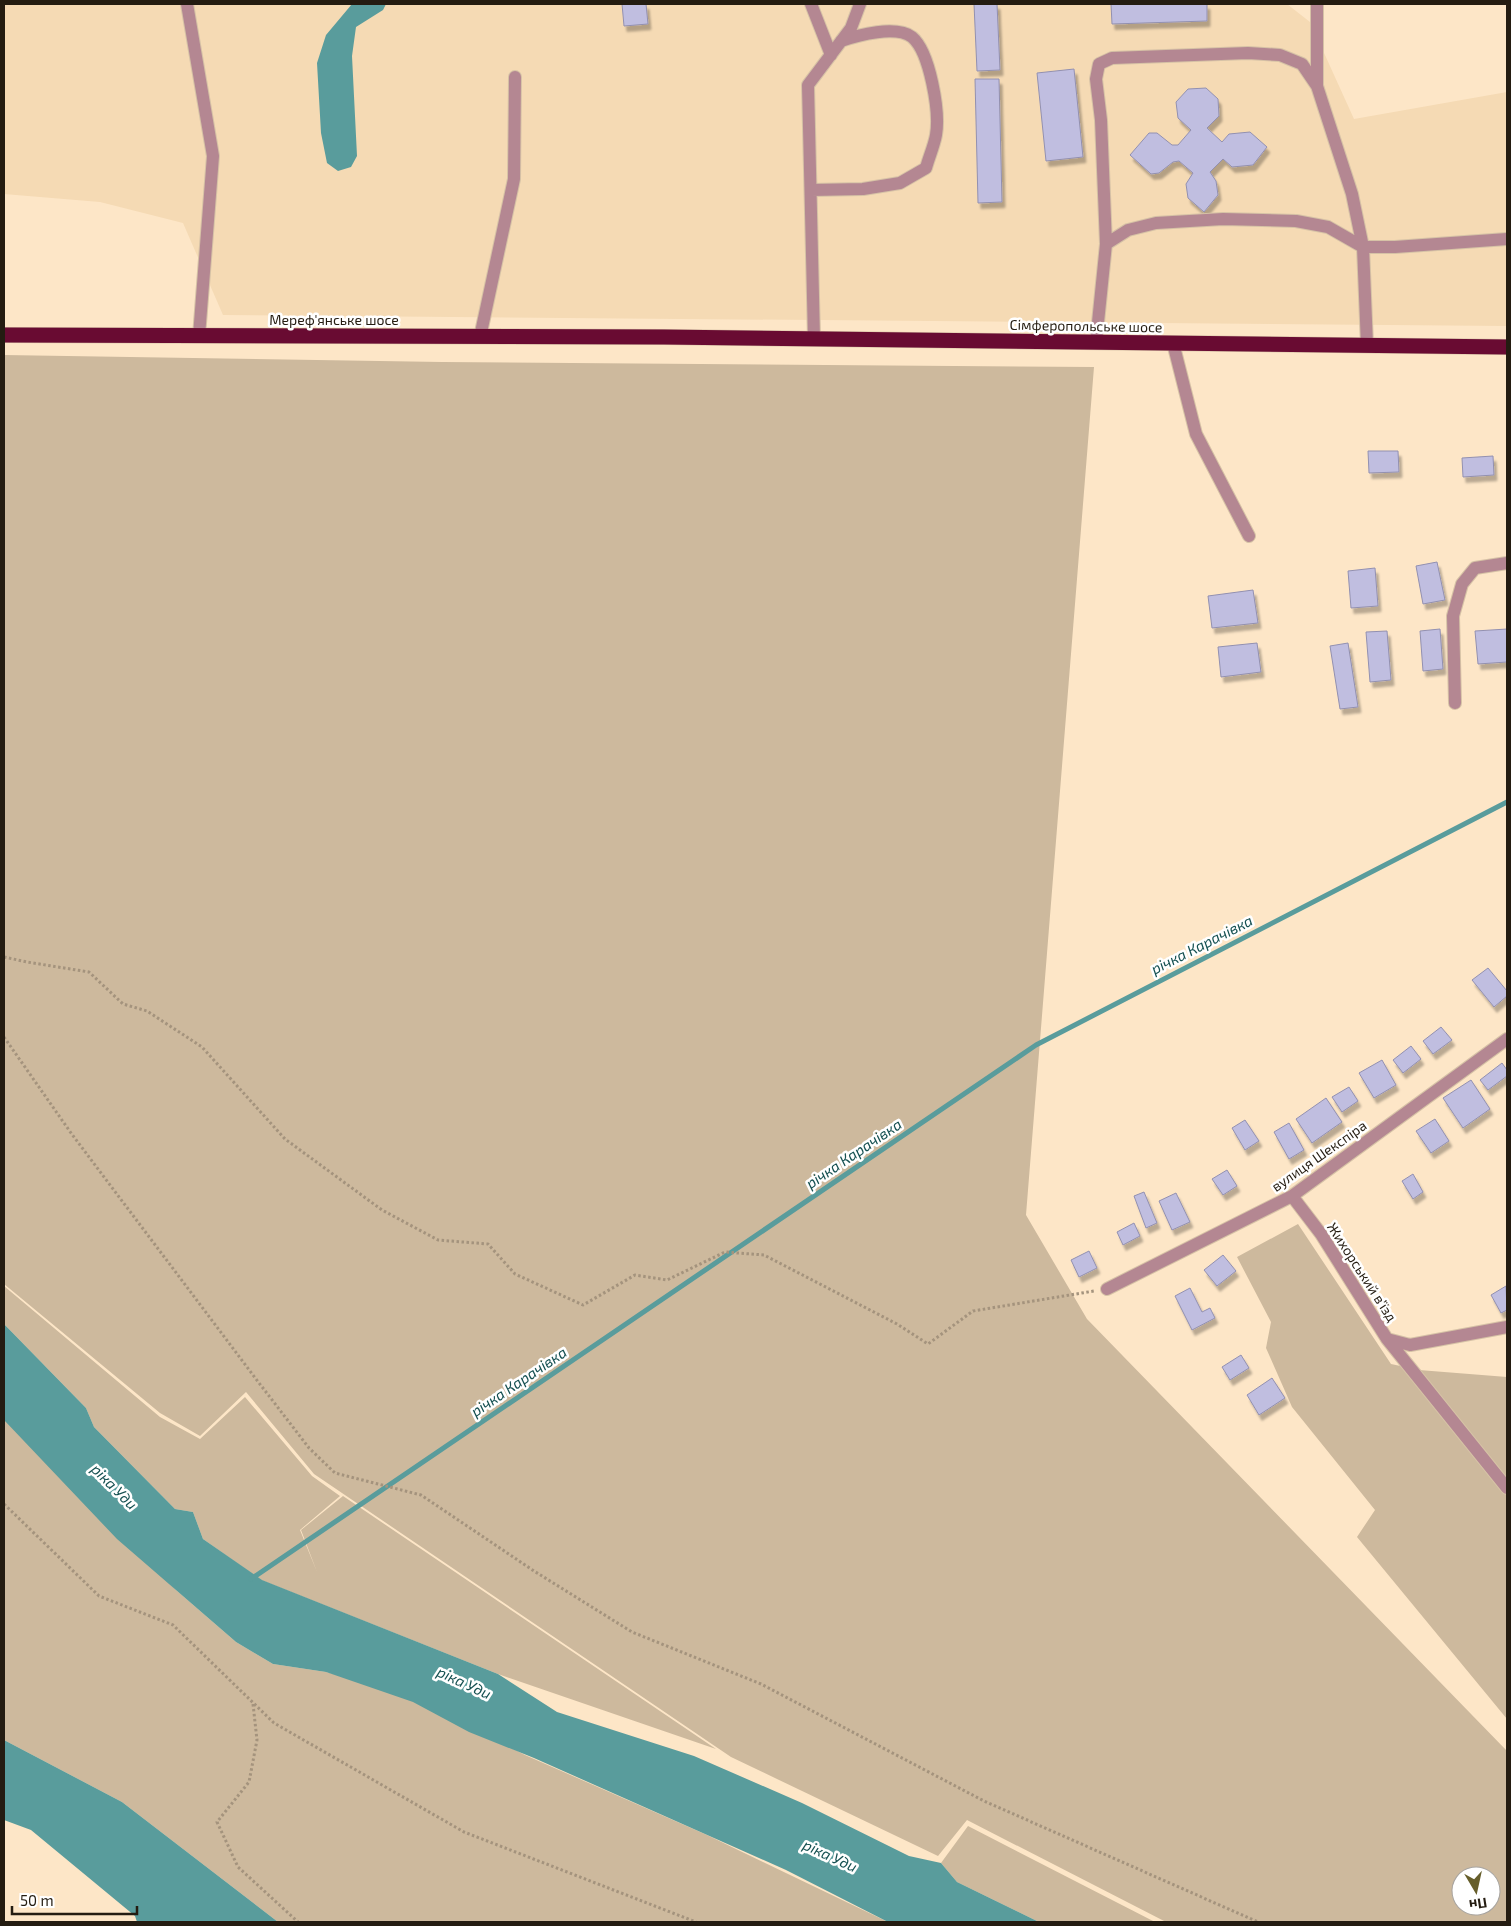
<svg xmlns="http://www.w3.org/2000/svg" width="1511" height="1926" viewBox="0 0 1511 1926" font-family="'Exo 2',sans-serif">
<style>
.built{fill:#f5dab4}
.green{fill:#cdb99d;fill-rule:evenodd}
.water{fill:#599c9c}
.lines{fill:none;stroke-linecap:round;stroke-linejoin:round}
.stream{stroke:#599c9c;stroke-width:5}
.building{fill:#c0bee0;stroke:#9290b0;filter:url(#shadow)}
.minor-casing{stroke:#d6c2a6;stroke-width:14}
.highway-casing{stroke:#d6c2a6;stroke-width:16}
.path{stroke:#a4937d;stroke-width:3;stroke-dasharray:2.5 2.5;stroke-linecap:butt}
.minor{stroke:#b48792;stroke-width:12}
.highway{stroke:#690b32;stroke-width:15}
.labels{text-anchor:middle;stroke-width:5;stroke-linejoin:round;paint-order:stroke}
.street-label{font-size:14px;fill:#241c11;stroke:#fff}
.water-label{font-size:15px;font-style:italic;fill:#155051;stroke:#fff}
</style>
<defs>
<filter id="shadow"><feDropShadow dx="3" dy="5.5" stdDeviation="1" flood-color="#0004"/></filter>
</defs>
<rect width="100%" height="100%" fill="#fde6c7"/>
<path class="built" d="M4 4H1287L1310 22 1354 119 1507 92V326L223 315 183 223 100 202 4 194Z"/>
<path class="green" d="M4 355 442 362 1094 367 1026 1215 1087 1319 1507 1751V1922H1166L967 1820 938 1856 731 1757 314 1474 246 1392 200 1436 160 1413 4 1284ZM1461 1876H1491V1906H1461Z
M1298 1224 1391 1364 1419 1370 1507 1377V1719L1357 1537 1375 1510 1292 1407 1266 1348 1271 1322 1237 1257Z
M4 1286 160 1417 200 1439 245 1397 312 1476 340 1496 300 1530 317 1572 361 1597 317 1572 301 1530 343 1496 716 1749 498 1674 261 1580 203 1539 193 1512 175 1509 94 1427 86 1408 4 1324Z
M4 1417 176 1590 236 1642 273 1664 326 1672 404 1692 525 1755 707 1835 888 1922H278L122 1802 4 1740Z
M968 1826 1155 1922H1039L957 1882 941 1863Z"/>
<path class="water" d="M352 4H386L383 10 356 27 352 56 357 156 351 167 338 171 327 163 321 133 317 63 326 35Z
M4 1324 86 1408 94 1427 175 1509 193 1512 203 1539 262 1580 498 1674 557 1712 694 1756 802 1803 909 1856 941 1863 957 1882 1039 1922H888L786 1870 534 1758 469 1732 413 1702 326 1672 273 1664 236 1642 117 1539 4 1420Z
M4 1740 122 1802 278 1922H137L135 1916 31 1830 4 1820Z"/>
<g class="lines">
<path class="stream" d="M251 1579 1036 1045 1507 802"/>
</g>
<path class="building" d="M622 4H646L648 24 624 26Z
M974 4H997L1000 70 977 71Z
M1111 4H1207V21L1112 24Z
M1074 69 1083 157 1046 161 1037 73Z
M975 79H999L1002 202 978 203Z
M1206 88 1218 99 1219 116 1207 128 1222 142 1229 134 1250 132 1267 147 1253 165 1232 167 1223 159 1210 172 1216 181 1218 195 1204 212 1188 198 1186 184 1193 173 1179 161 1173 162 1159 173 1151 174 1130 155 1149 133H1157L1172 145H1178L1191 130 1178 118 1176 102 1188 89Z
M1368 451H1398L1399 472 1369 473Z
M1493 456 1494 475 1463 477 1462 458Z
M1437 562 1445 600 1423 604 1416 566Z
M1375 568 1378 606 1351 608 1348 571Z
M1253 590 1258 623 1212 628 1208 596Z
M1440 629 1443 669 1423 671 1420 631Z
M1507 629V662L1478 664 1475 631Z
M1387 631 1391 680 1370 682 1366 632Z
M1257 643 1261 672 1221 677 1218 647Z
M1348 643 1358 707 1340 709 1330 646Z
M1488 968 1507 991V996L1494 1007 1472 980Z
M1441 1027 1452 1040 1433 1054 1423 1041Z
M1411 1046 1421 1059 1403 1073 1393 1060Z
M1382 1060 1396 1085 1374 1098 1359 1073Z
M1502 1063 1507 1070V1076L1488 1090 1480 1080Z
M1471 1080 1490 1109 1463 1128 1443 1098Z
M1349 1087 1358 1101 1342 1112 1332 1097Z
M1326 1098 1342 1122 1312 1143 1296 1119Z
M1435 1119 1449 1141 1431 1153 1416 1131Z
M1245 1120 1259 1141 1245 1150 1232 1128Z
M1289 1123 1304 1150 1289 1159 1274 1132Z
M1227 1170 1237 1186 1223 1195 1212 1179Z
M1413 1174 1423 1192 1413 1199 1402 1181Z
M1144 1192 1157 1223 1146 1228 1134 1196Z
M1176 1193 1190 1222 1172 1230 1159 1201Z
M1134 1223 1140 1236 1123 1245 1117 1232Z
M1089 1251 1097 1268 1079 1277 1071 1260Z
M1223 1255 1236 1271 1217 1286 1204 1270Z
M1506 1286 1507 1310 1501 1313 1491 1295Z
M1190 1288 1202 1312 1210 1308 1215 1318 1192 1330 1175 1296Z
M1241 1355 1249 1368 1230 1380 1222 1367Z
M1272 1378 1285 1398 1259 1415 1247 1395Z"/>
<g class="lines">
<g class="minor-casing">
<path id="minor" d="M187 4 213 156 199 336
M811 4 831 55
M1317 86V4
M811 190 863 189 900 183 926 168C929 157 934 146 936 135 940 112 930 52 912 37 896 25 858 35 841 41
M1106 244 1128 230 1156 223 1223 219 1296 221 1328 227 1363 247H1395L1507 239
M480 337 514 179 515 77
M814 339 808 85 851 28 860 4
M1096 342 1106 244 1101 120 1096 79 1099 64 1112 58 1248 53 1280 55 1302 64 1317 86 1352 194 1363 247 1367 345
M1173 343 1196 434 1249 536
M1455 703 1453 616 1462 584 1475 568 1507 563
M1292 1196 1321 1234 1387 1339 1410 1345 1507 1327
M1107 1289 1292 1196 1507 1039
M1387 1339 1507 1488"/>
</g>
<g class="highway-casing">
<path id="highway" d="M4 335 664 337 1507 347"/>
</g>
<path class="path" d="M4 957 27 962 89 972 123 1004 147 1011 202 1047 285 1139 382 1210 438 1240 488 1244 515 1274 583 1305 635 1275 667 1280 725 1252 764 1255 897 1324 928 1344 973 1311 1094 1291
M4 1037 71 1133 256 1379 309 1448 335 1473 421 1495 534 1571 632 1632 761 1684 984 1801 1258 1922
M4 1504 99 1596 173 1625 274 1723 464 1832 696 1922
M253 1704 257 1740 249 1782 217 1822 238 1867 298 1922"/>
<use href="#minor" class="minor"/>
<use href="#highway" class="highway"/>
</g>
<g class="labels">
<g class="street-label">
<text x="334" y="325">Мереф'янське шосе</text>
<text transform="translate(1086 326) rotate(1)" y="5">Сімферопольське шосе</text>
<text transform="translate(1319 1156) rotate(-35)" y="5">вулиця Шекспіра</text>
<text transform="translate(1362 1272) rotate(57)" y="5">Жихорський в’їзд</text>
</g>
<g class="water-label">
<text transform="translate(1202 945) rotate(-27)" y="5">річка Карачівка</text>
<text transform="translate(854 1154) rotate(-34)" y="5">річка Карачівка</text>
<text transform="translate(519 1382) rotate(-34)" y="5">річка Карачівка</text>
<text transform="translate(114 1487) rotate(45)" y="5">ріка Уди</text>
<text transform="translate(464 1683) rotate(25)" y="5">ріка Уди</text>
<text transform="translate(830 1856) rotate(25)" y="5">ріка Уди</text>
</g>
</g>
<rect width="1511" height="1926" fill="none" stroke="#241c11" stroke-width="10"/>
<g transform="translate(1476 1891) rotate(171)"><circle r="24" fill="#ffffff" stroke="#a7a4a0"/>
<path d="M0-4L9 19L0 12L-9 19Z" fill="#665e2b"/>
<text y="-8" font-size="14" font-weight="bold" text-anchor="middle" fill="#241c11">Пн</text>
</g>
<path d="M12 1906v8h125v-8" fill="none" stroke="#241c11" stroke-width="2.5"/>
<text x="20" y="1906" font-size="15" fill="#241c11" stroke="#ffffff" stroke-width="4" paint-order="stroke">50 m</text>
</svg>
